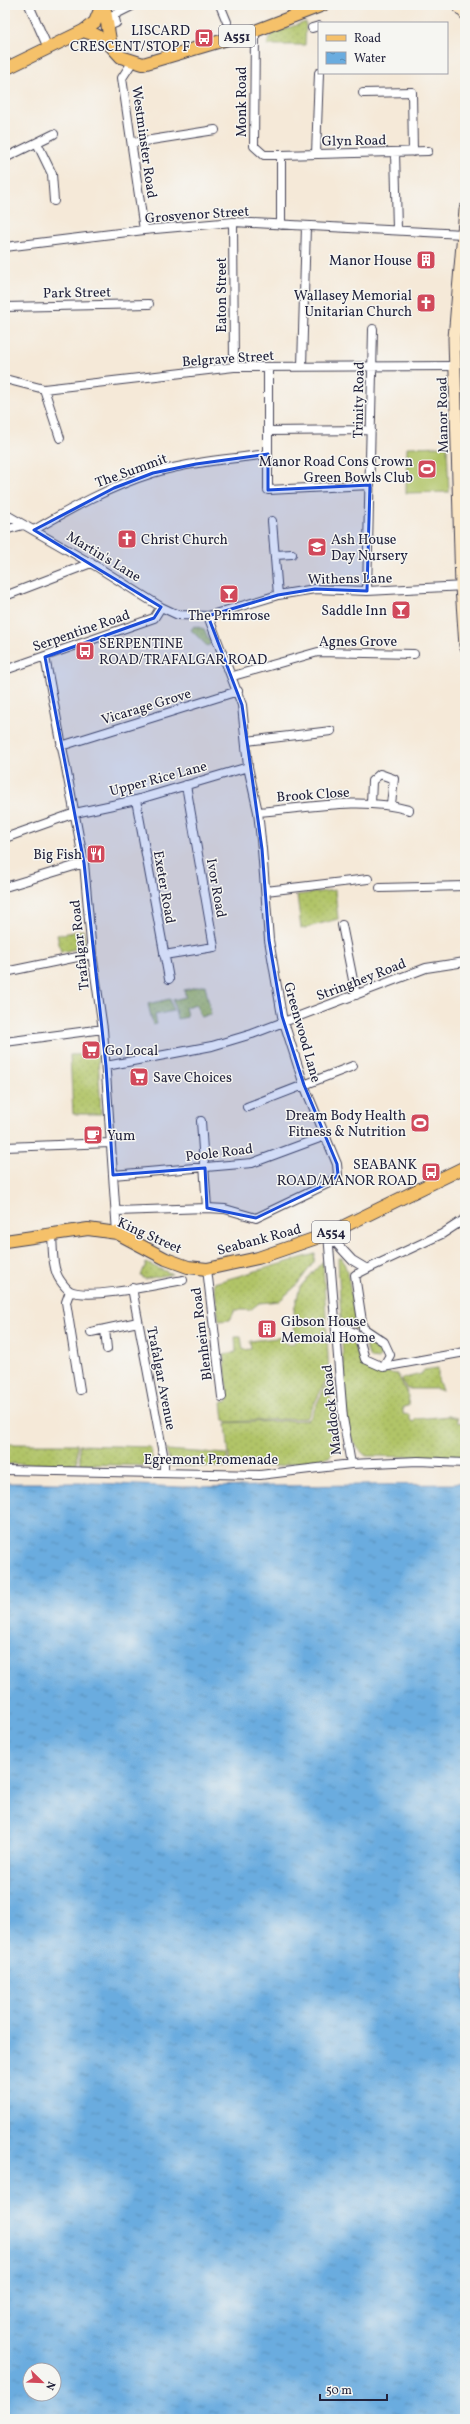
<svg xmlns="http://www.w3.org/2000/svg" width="470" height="2424" viewBox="0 0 470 2424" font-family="Vollkorn,serif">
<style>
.grass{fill:url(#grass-dots);stroke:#6a7352}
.green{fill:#b1c468;stroke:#6a7352}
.water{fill:url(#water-ripples);stroke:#46678d;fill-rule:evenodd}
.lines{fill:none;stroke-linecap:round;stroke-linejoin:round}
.street-casing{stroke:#424053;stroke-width:10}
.secondary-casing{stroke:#424053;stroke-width:13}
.primary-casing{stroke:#424053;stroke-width:14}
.street{stroke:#fff;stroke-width:8}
.secondary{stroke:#fbe6c4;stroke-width:11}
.primary{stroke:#f5c16b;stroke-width:12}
.marked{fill:#1d4ed8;fill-opacity:0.2;stroke:#1d4ed8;stroke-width:3;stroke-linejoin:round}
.labels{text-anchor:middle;stroke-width:3;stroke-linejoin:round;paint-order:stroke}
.shield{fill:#f6f6f2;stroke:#626272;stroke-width:1}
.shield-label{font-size:13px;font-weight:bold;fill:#22223b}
.poi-label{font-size:14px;fill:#22223b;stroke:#f6f6f2;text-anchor:end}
.street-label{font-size:14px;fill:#22223b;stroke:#f6f6f2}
</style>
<defs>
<pattern id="grass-dots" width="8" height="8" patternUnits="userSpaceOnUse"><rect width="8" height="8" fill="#b1c468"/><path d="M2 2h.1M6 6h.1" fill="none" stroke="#98a85b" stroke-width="1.8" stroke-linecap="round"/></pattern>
<pattern id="water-ripples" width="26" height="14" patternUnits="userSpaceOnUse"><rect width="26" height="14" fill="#6aacdf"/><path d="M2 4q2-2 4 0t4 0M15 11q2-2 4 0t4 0" fill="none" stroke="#578cb6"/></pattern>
</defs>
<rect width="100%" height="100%" fill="#f6f6f2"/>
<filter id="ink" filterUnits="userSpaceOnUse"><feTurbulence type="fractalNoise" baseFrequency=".025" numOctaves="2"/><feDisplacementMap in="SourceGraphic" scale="8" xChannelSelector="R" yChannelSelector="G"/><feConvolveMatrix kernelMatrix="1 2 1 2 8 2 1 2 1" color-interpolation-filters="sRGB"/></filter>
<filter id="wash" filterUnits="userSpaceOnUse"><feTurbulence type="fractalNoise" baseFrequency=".012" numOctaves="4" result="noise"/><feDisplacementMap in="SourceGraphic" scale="16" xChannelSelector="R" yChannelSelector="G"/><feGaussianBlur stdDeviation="0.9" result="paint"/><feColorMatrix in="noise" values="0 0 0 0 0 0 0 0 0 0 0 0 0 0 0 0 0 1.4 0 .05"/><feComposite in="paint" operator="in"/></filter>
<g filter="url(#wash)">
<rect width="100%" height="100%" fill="#f5e9d8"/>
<path class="grass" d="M306 22 305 45H267L272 33Z
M194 626 204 629 211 644 207 646 191 630Z
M335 890 338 919 301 929 297 895Z
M83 930 86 947 61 952 57 935Z
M205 985 211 1014 201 1017 196 1004 185 1007 187 1017 177 1019 173 1000 186 997 184 990Z
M170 999 173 1011 155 1015 157 1024 153 1025 148 1004Z
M98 1054 101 1114H73L70 1055Z
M315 1254 314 1262 296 1286 279 1301 259 1303 250 1310H235L230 1320 219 1321 214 1283Z
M338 1258H342C352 1280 349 1298 356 1319 361 1335 378 1338 384 1352L378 1359 370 1358 360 1332 341 1322Z
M323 1261 329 1375 308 1416 306 1418 229 1422 224 1420 222 1402 228 1401 224 1354 236 1352 235 1337H241L243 1350 251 1349 250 1341 285 1337 286 1344 295 1343 294 1310 300 1287Z
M146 1263 172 1274 145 1279 141 1276Z
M349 1339 353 1342C363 1374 366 1369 397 1374L409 1396 408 1406 403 1407V1414L410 1415V1420L413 1422 416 1419 449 1416 457 1418 458 1423 465 1422V1458L366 1456C360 1451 355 1446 352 1439 342 1416 344 1367 342 1341Z
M438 1368V1379L442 1391 437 1389H407L401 1379 421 1374 424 1370Z
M329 1379 335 1449 329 1457 279 1466 230 1468 226 1423 306 1420 310 1418Z
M5 1444H77V1464H5Z
M79 1445 150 1447 154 1466 80 1464Z
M166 1450 227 1454V1467L171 1466Z"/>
<path class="green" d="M447 446 449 492 406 493 407 447Z"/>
<path class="water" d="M465 1475V2419H5V1483H96L180 1487 455 1484 463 1481ZM30 2370H54V2394H30Z"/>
</g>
<g filter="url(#ink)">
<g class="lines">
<g class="street-casing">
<path id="street" d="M29 5 48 48
M220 5 227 22
M108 26 116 23 114 15 134 5
M312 28 319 26
M255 31 254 146 264 155H281V225
M133 61 122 78 144 230
M363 93 412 92 413 152
M37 143 52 174 54 201
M132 143 215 130
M395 152 397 229
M316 154 319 73
M281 155 428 151
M5 158 54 134
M233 222 234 367
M5 247 144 230 233 222 463 234
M5 307 149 304
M302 366 306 226
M268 367V490L370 485
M5 379 44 389 234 367 456 366
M44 389 60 438
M268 431 371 430
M5 514 99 568 161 607 178 615 208 616 278 595 315 589 367 591 465 586
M272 521 278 595
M5 530 23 525
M34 530C72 508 111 486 153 473 190 462 230 459 268 454
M276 555 292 554
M367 591 373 329
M5 596 91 563
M45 657 84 863 92 954 103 1029 117 1233
M5 670 154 618 161 607
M233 676 318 652 414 654
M247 741 331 731
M61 746 238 691
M136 800 169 979
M371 804 372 781 380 774 394 779 391 804
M258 812C307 808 362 796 409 810
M5 838 75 813 136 800 248 767
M5 887 84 863
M380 888 465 886
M266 891 368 879
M342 925 356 995
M164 955 214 947 186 785
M5 972 92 954
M5 1042 103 1029
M106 1066 212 1046 252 1034 426 968 465 962
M247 1107 353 1066
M201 1121 207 1208
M5 1147 110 1143
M113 1175 252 1163 325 1136
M116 1211 207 1208 225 1209 256 1218 329 1183 338 1175 337 1164 304 1085 282 1016 269 940 262 849 258 812 248 767 242 705 208 616
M328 1234 343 1418 351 1464
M328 1234 352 1260 367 1269 355 1275 363 1328 384 1342 390 1355 383 1367
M52 1235C53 1248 52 1269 60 1280 62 1283 67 1289 70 1291 90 1300 160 1284 183 1280
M207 1269 222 1397
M367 1269 442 1234 465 1219
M132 1288 164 1459V1473
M70 1291 66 1302 80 1390
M105 1329 107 1349
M336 1330 347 1329 358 1335 365 1359 383 1367 465 1352
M91 1332 138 1322
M5 1470 260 1475 351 1464 418 1461 465 1463"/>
</g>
<g class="secondary-casing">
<path id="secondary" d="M457 5 465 14
M465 209 454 338 461 587 465 646"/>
</g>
<g class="primary-casing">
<path id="primary" d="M104 5 111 46 121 57 143 64 255 31 323 5
M83 31 96 35 111 46
M5 69 83 31 95 22 102 5
M5 1241 88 1229 117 1233 166 1259 188 1267 207 1269 258 1258 328 1234 465 1167"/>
</g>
<use href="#street" class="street"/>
<use href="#secondary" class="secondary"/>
<use href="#primary" class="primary"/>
</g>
</g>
<path class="marked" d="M268 454V490L370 485 367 591 315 589 278 595 208 616 242 705 262 849 269 940 282 1016 304 1085 337 1164 338 1175 329 1183 256 1218 207 1208 205 1168 113 1175 106 1066 84 863 45 657 154 618 161 607 34 530 114 488 153 473 196 464Z"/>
<defs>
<g id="bus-square" transform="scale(1)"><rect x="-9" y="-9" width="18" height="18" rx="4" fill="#d1495b" stroke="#f6f6f2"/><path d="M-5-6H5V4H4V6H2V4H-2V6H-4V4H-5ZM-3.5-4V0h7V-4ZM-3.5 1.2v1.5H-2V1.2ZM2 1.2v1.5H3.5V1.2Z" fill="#fff"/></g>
<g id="building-square" transform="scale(1)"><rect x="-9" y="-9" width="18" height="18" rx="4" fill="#d1495b" stroke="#f6f6f2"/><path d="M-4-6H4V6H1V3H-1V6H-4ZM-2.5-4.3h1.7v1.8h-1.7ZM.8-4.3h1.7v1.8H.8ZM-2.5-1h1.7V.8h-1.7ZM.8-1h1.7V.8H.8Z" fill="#fff"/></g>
<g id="church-square" transform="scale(1)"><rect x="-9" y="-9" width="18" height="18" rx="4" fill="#d1495b" stroke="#f6f6f2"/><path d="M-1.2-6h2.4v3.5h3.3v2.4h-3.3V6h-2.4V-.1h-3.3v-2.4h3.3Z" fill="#fff"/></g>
<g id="stadium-square" transform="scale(1)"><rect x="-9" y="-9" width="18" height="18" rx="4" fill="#d1495b" stroke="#f6f6f2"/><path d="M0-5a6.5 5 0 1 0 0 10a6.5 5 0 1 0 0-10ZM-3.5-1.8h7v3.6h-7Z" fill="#fff"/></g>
<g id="school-square" transform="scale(1)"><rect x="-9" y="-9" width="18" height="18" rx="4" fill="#d1495b" stroke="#f6f6f2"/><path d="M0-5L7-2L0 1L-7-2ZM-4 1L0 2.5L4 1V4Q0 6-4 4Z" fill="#fff"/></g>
<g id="bar-square" transform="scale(1)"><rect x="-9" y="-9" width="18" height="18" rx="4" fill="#d1495b" stroke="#f6f6f2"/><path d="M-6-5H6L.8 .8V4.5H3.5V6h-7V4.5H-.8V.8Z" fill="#fff"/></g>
<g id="restaurant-square" transform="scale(1)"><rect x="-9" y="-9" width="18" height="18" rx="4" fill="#d1495b" stroke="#f6f6f2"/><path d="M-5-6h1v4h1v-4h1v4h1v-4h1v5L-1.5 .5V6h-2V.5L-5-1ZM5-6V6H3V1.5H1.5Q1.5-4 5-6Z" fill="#fff"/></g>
<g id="supermarket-square" transform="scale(1)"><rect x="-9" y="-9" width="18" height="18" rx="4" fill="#d1495b" stroke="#f6f6f2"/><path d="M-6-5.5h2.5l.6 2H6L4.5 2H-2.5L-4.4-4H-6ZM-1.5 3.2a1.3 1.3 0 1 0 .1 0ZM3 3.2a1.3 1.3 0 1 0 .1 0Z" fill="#fff"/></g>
<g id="cafe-square" transform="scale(1)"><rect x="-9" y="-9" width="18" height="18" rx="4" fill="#d1495b" stroke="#f6f6f2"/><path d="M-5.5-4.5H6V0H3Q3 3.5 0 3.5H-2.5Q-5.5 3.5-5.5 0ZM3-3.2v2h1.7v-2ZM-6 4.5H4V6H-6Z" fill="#fff"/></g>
</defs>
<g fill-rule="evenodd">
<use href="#bus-square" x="204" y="38"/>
<use href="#building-square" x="426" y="260"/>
<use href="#church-square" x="426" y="303"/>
<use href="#stadium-square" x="427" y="469"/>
<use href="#church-square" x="127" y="539"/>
<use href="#school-square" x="317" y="547"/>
<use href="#bar-square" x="229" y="594"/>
<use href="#bar-square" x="401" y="610"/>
<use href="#bus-square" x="85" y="651"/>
<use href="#restaurant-square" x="96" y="854"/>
<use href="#supermarket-square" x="91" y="1050"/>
<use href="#supermarket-square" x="139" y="1077"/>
<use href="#stadium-square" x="420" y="1123"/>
<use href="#cafe-square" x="93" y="1135"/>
<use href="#bus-square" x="431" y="1172"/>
<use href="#building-square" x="267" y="1329"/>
</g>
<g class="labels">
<g class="shield">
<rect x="219" y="25" width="36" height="22" rx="3"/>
<rect x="312" y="1221" width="38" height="22" rx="3"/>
</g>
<g class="shield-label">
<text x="237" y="41">A551</text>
<text x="331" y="1237">A554</text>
</g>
<g class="poi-label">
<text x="190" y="35">LISCARD<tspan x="190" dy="16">CRESCENT/STOP F</tspan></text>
<text x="412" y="265">Manor House</text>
<text x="412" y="300">Wallasey Memorial<tspan x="412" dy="16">Unitarian Church</tspan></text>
<text x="413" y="466">Manor Road Cons Crown<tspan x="413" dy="16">Green Bowls Club</tspan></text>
<text x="141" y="544" text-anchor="start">Christ Church</text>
<text x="331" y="544" text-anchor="start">Ash House<tspan x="331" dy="16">Day Nursery</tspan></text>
<text x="387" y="615">Saddle Inn</text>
<text x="229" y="620" text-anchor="middle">The Primrose</text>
<text x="99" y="648" text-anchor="start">SERPENTINE<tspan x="99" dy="16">ROAD/TRAFALGAR ROAD</tspan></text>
<text x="82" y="859">Big Fish</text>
<text x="105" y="1055" text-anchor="start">Go Local</text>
<text x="153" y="1082" text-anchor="start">Save Choices</text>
<text x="406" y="1120">Dream Body Health<tspan x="406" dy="16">Fitness &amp; Nutrition</tspan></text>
<text x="107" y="1140" text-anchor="start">Yum</text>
<text x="417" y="1169">SEABANK<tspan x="417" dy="16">ROAD/MANOR ROAD</tspan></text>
<text x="281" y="1326" text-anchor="start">Gibson House<tspan x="281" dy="16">Memoial Home</tspan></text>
</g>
<g class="street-label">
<text transform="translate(241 102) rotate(-90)" y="5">Monk Road</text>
<text transform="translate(354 140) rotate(-1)" y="5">Glyn Road</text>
<text transform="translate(145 142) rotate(82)" y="5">Westminster Road</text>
<text transform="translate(197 214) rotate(-4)" y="5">Grosvenor Street</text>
<text transform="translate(77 292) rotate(-1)" y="5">Park Street</text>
<text transform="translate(221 295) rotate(-90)" y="5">Eaton Street</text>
<text transform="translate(228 358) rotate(-4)" y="5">Belgrave Street</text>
<text transform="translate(358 400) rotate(-89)" y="5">Trinity Road</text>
<text transform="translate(442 415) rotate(-91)" y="5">Manor Road</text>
<text transform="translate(131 470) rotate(-20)" y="5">The Summit</text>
<text transform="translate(104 556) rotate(31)" y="5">Martin's Lane</text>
<text transform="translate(350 578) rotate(-1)" y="5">Withens Lane</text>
<text transform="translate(81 630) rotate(-19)" y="5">Serpentine Road</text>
<text x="358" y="646">Agnes Grove</text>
<text transform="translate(146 706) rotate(-17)" y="5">Vicarage Grove</text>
<text transform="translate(158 778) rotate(-15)" y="5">Upper Rice Lane</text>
<text transform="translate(313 794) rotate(-4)" y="5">Brook Close</text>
<text transform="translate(165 887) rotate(80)" y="5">Exeter Road</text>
<text transform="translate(217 888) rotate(80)" y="5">Ivor Road</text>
<text transform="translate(79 945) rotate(-96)" y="5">Trafalgar Road</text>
<text transform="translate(361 979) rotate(-21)" y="5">Stringhey Road</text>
<text transform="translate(303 1032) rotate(74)" y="5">Greenwood Lane</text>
<text transform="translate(219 1152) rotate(-7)" y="5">Poole Road</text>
<text transform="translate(150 1235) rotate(24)" y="5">King Street</text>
<text transform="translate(259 1239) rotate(-15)" y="5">Seabank Road</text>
<text transform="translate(201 1334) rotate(-97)" y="5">Blenheim Road</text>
<text transform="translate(162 1378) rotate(79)" y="5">Trafalgar Avenue</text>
<text transform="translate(331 1410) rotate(-96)" y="5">Maddock Road</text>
<text x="211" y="1464">Egremont Promenade</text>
</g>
</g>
<rect width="470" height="2424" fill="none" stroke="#f6f6f2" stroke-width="20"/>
<rect x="318" y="22" width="130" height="52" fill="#f6f6f2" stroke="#a1a1a9"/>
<rect x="326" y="35" width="20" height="6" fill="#f5c16b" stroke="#a1a1a9"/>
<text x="354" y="42" font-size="12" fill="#22223b">Road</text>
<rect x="326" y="52" width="20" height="12" fill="url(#water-ripples)" stroke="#a1a1a9"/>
<text x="354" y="62" font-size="12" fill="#22223b">Water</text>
<g transform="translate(42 2382) rotate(113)"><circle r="19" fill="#f6f6f2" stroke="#a1a1a9"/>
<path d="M0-3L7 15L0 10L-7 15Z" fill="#d1495b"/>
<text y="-6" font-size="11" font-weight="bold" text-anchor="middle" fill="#22223b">N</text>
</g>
<path d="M320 2394v6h67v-6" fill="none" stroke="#22223b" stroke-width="2"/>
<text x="326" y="2394" font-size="12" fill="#22223b" stroke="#f6f6f2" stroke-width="3" paint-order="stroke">50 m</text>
</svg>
